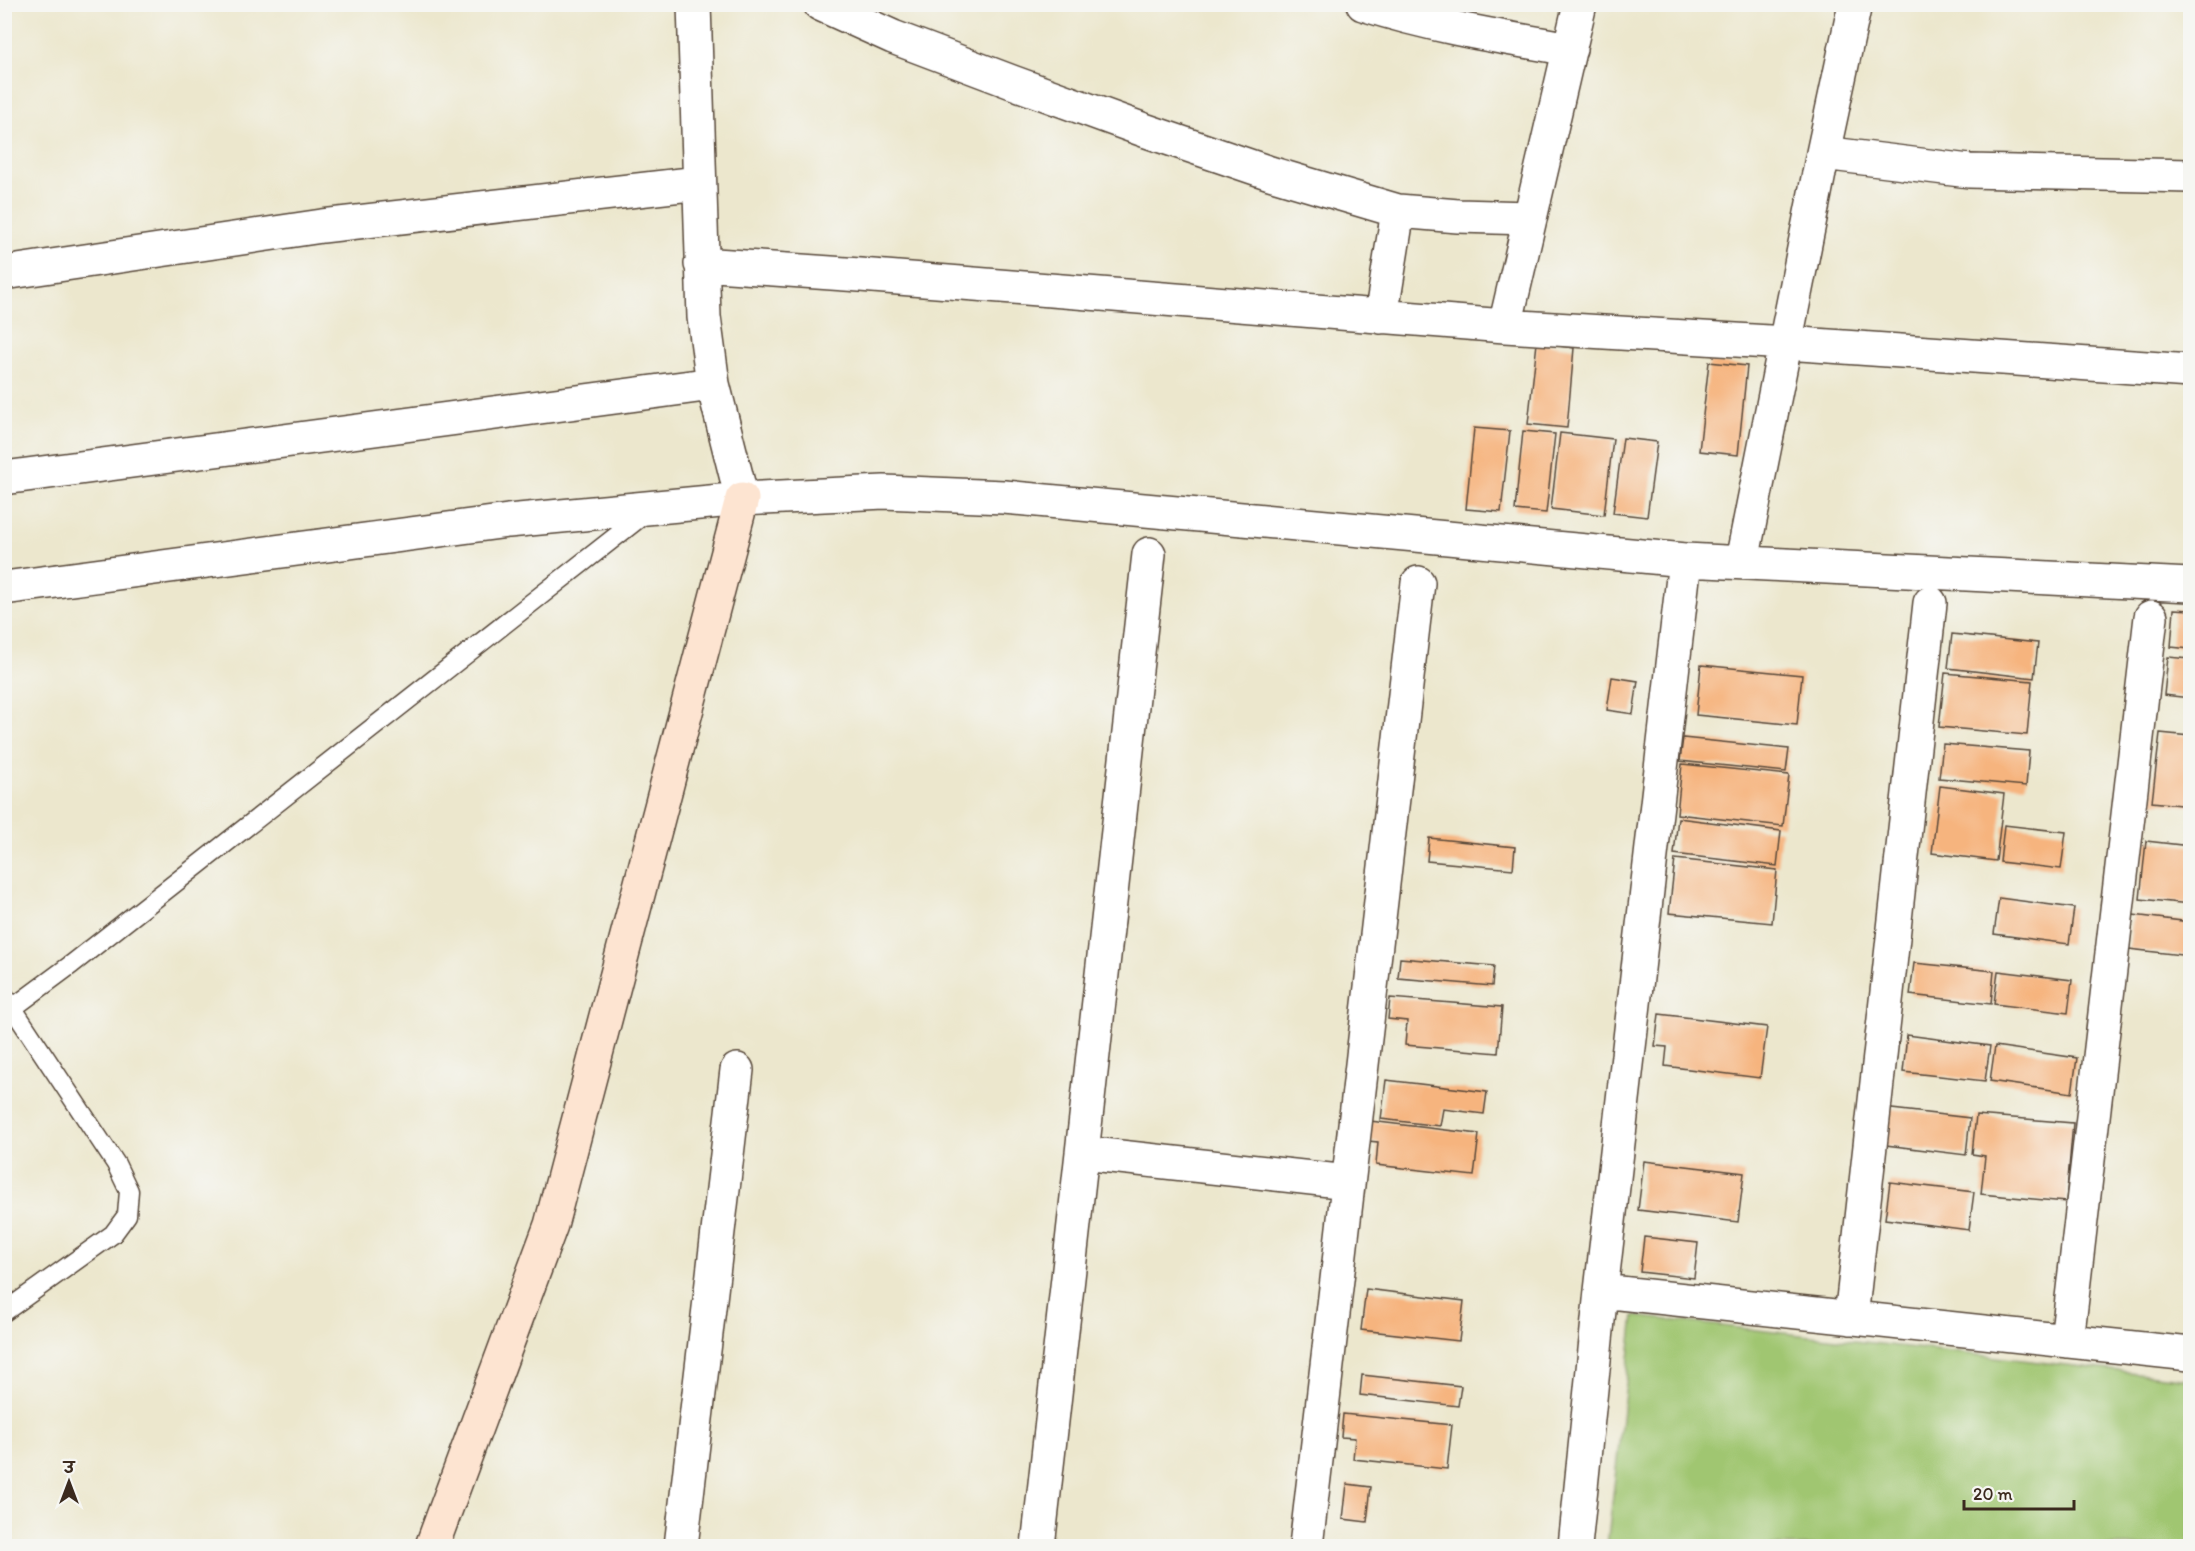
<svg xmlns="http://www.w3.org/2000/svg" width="2195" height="1551" viewBox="0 0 2195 1551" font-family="Itim,'Playpen Sans Deva',sans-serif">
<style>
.green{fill:#a0c671;stroke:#6e7848;stroke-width:1.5}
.building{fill:#f6b47e}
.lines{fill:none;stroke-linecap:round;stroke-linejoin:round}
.lane-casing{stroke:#564638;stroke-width:21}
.street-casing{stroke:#564638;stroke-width:36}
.secondary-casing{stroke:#564638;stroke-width:36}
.lane{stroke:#fff;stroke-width:18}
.street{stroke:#fff;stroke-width:33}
.secondary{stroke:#fde4d1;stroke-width:33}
</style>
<rect width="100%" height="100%" fill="#f6f6f2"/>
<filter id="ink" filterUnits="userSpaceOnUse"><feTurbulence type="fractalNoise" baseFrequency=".0167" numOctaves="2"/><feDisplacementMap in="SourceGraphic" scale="12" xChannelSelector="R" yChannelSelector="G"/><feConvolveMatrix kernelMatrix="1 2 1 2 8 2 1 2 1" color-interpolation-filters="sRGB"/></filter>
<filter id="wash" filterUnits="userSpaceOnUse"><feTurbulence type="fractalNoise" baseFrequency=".008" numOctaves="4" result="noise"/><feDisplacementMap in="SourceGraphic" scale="24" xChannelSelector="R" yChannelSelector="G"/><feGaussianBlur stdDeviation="1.35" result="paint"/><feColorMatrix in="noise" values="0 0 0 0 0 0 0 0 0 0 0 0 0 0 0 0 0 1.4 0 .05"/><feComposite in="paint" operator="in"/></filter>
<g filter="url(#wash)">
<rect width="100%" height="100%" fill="#ece7cd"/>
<path class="green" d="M1634 1316 2190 1379V1546H1607Z"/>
<g id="blocks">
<path class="building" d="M1537 343 1574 348 1567 428 1528 424Z
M1709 362 1747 366 1738 455 1699 451Z
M1474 428 1510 431 1501 512 1466 509Z
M1523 431 1555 434 1546 513 1515 510Z
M1560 433 1613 439 1604 515 1551 509Z
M1623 438 1657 442 1647 517 1613 513Z
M2174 609 2190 610V649L2171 647Z
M1952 634 2038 643 2034 678 1948 668Z
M2168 657 2190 659V698L2164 695Z
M1701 665 1802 675 1797 725 1696 715Z
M1945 673 2032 681 2027 735 1939 727Z
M1612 677 1638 681 1633 714 1607 710Z
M2160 733 2190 736V806L2152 802Z
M1683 738 1789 749 1786 772 1680 761Z
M1943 744 2029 751 2026 786 1939 778Z
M1682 764 1789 775 1783 826 1677 814Z
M1940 786 2004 794 1996 861 1932 853Z
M1678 818 1781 831 1777 866 1674 854Z
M2004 825 2066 832 2061 869 2000 862Z
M1429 838 1515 847 1513 869 1427 861Z
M2146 841 2190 846V904L2140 899Z
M1675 859 1777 870 1772 923 1669 913Z
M1999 898 2074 908 2069 944 1994 934Z
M2133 915 2190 922V956L2129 949Z
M1400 958 1494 966 1492 986 1398 978Z
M1914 963 1994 971 1991 1004 1910 995Z
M1998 971 2072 980 2068 1013 1994 1004Z
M1390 998 1502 1007 1498 1053 1405 1045 1407 1021 1388 1019Z
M1659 1014 1767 1027 1760 1078 1665 1066 1667 1047 1655 1046Z
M1907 1035 1990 1046 1985 1081 1903 1072Z
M1995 1046 2077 1058 2072 1093 1990 1081Z
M1386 1080 1487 1092 1484 1114 1443 1109 1440 1126 1381 1119Z
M1883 1108 1970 1118 1966 1155 1878 1144Z
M1976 1115 2073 1123 2066 1202 1981 1194 1985 1156 1972 1154Z
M1370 1121 1479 1134 1474 1176 1376 1165 1378 1142 1368 1141Z
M1644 1161 1744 1173 1738 1222 1638 1210Z
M1890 1182 1974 1192 1969 1230 1885 1219Z
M1644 1237 1698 1243 1694 1278 1640 1272Z
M1366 1289 1464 1301 1459 1341 1361 1330Z
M1362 1375 1461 1386 1458 1406 1360 1395Z
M1343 1414 1452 1425 1447 1469 1353 1459 1355 1438 1341 1437Z
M1347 1484 1371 1487 1367 1522 1343 1519Z"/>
</g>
</g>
<g filter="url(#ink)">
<use href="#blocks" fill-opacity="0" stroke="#564638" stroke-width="1.5"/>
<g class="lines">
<g class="lane-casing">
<path id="lane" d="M4 995 116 1164 129 1191 127 1215 113 1234 4 1312
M14 1007 72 964 647 512"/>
</g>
<g class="street-casing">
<path id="street" d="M694 4 704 317 713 384 742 499
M820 4 893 37 1012 82 1144 130 1270 173 1398 211 1458 216 1530 218
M1363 4C1430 26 1501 37 1570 49
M1823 153 1969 171 2190 176
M701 264 860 275 1505 326 1786 343 2190 371
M4 273 322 226 699 183
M1381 317 1398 211
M1505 326 1580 4
M4 478 713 384
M1742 561 1823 153 1855 4
M4 588 508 521 742 499 884 492 1004 497 1685 560 2190 585
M1083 1153 1348 1182
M1601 1291 2190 1354
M1851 1318 1930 603
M2067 1341 2151 617
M681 1546 737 1070
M1038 1546 1149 554
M1306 1546 1418 583
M1575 1546 1601 1291 1685 560"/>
</g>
<g class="secondary-casing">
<path id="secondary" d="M432 1546 551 1225 742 499"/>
</g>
<use href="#lane" class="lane"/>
<use href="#street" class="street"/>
<use href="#secondary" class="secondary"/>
</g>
</g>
<rect width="2195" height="1551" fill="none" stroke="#f6f6f2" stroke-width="24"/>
<g transform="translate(69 1482)" stroke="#f6f6f2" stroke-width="4.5" paint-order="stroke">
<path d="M0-4.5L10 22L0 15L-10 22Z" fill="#3b2a1e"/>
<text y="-9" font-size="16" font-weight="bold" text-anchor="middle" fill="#3b2a1e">उ</text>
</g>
<path d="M1964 1500v9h110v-9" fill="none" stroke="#3b2a1e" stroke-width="3"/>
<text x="1973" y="1500" font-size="18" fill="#3b2a1e" stroke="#f6f6f2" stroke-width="4.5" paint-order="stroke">20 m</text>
</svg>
